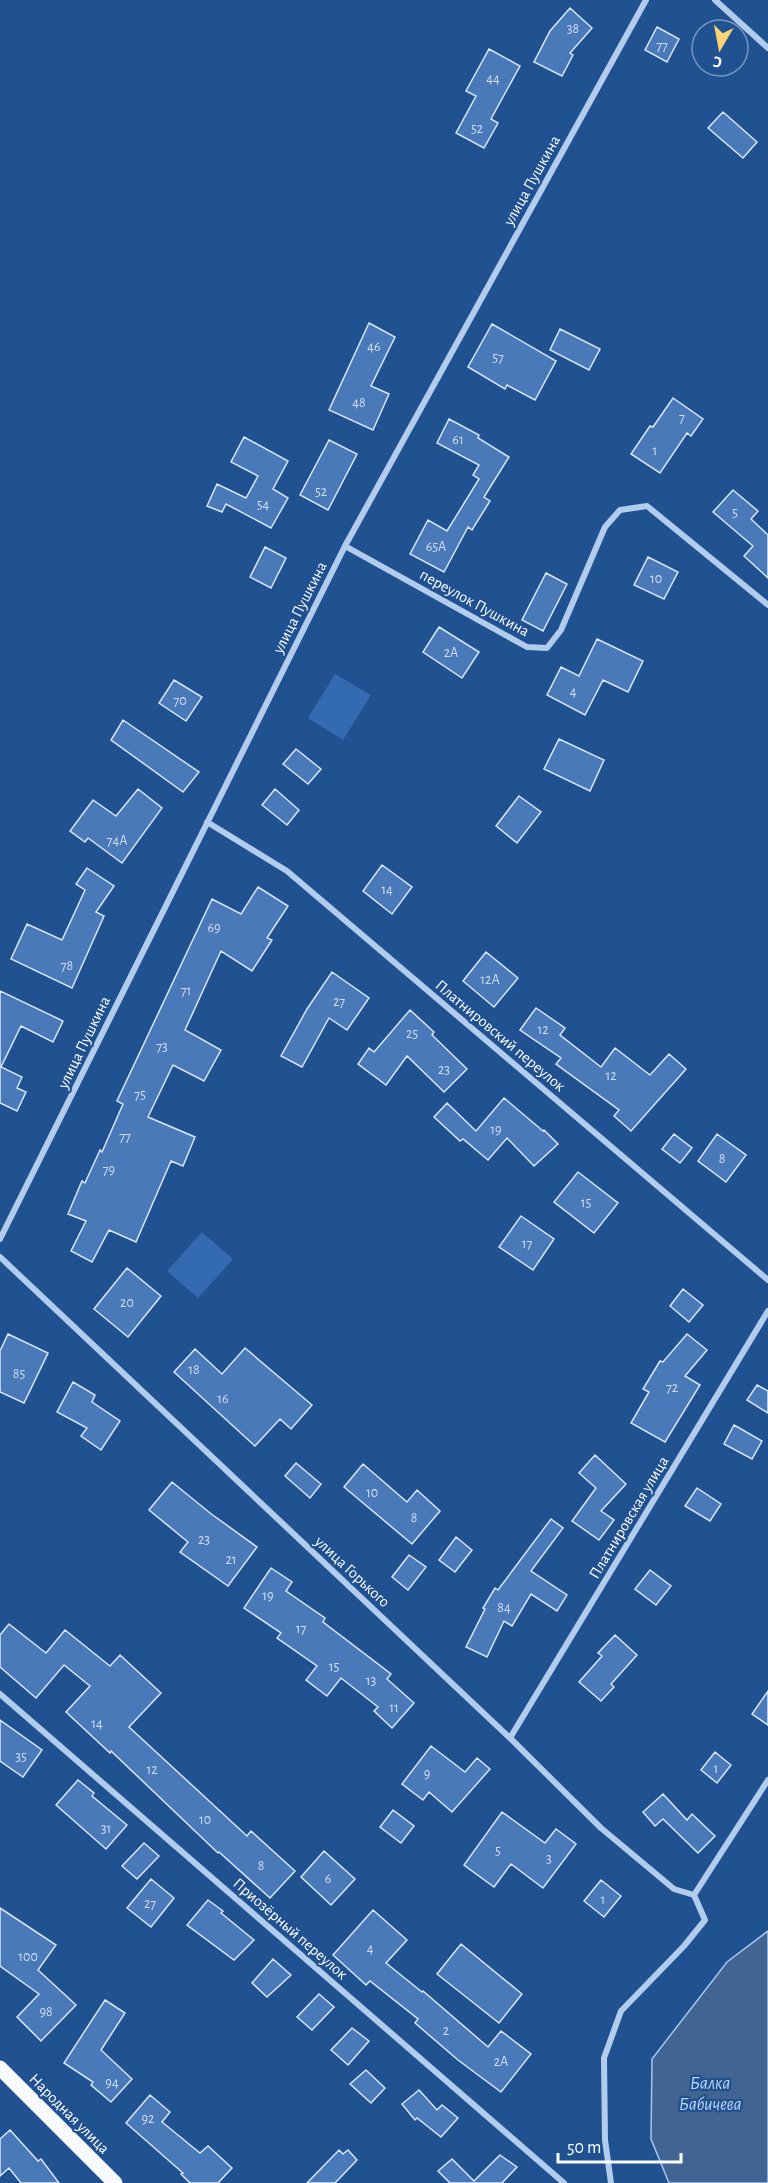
<svg xmlns="http://www.w3.org/2000/svg" width="768" height="2183" viewBox="0 0 768 2183" font-family="'Alegreya Sans',sans-serif">
<style>
.green{fill:#346aaf}
.water{fill:#426492;stroke:#a5c7ee;stroke-width:1.5}
.building{fill:#4979b9;stroke:#d7e6f9;stroke-width:1.5}
.lines{fill:none;stroke-linecap:round;stroke-linejoin:round}
.street{stroke:#b1cced;stroke-width:6}
.primary{stroke:#f8faff;stroke-width:15}
.labels{text-anchor:middle;stroke-width:4.5;stroke-linejoin:round;paint-order:stroke}
.number-label{font-size:14px;fill:#d2deee}
.street-label{font-size:16px;fill:#fff;stroke:#205191}
.water-label{font-size:18px;font-style:italic;fill:#bed6f4;stroke:#205191}
</style>
<rect width="100%" height="100%" fill="#205191"/>
<path class="green" d="M335 674 371 695 343 740 308 718Z
M202 1232 233 1259 198 1298 167 1271Z"/>
<path class="water" d="M768 1931V2183H669L651 2139 652 2059 727 1962Z"/>
<path class="building" d="M570 8 592 28 570 53 573 55 562 76 534 62 550 31Z
M657 27 679 39 667 62 645 50Z
M489 49 520 66 491 119 498 123 484 148 456 133 476 96 466 91Z
M723 112 757 142 743 158 708 128Z
M369 323 395 337 371 386 389 394 373 430 329 410Z
M492 324 556 361 535 400 507 385 505 389 468 367Z
M560 329 600 349 589 370 550 350Z
M673 398 703 419 691 436 687 433 660 473 631 454 650 426 653 427Z
M449 419 479 435 478 438 509 457 484 497 490 501 472 530 468 527 444 572 410 554 428 520 447 531 479 479 473 475 479 465 437 443Z
M244 437 288 461 273 489 288 498 271 528 226 504 222 512 207 506 217 484 246 498 258 476 231 462Z
M329 440 357 454 328 510 300 495Z
M733 490 758 511 751 519 768 535V578L744 556 753 546 713 512Z
M265 547 286 558 271 588 250 577Z
M648 557 678 572 664 599 634 585Z
M546 573 567 584 543 631 522 620Z
M439 627 479 652 462 678 423 652Z
M597 639 643 661 628 692 603 680 585 715 547 695 561 667 579 676Z
M174 680 202 697 186 721 159 703Z
M123 720 199 772 183 792 111 740Z
M559 739 604 760 590 791 544 769Z
M296 749 321 769 308 784 283 764Z
M138 789 162 808 122 863 88 838 85 842 70 831 93 800 116 816Z
M275 789 299 810 287 825 262 805Z
M519 796 541 812 517 843 496 826Z
M382 865 412 887 392 914 363 891Z
M87 868 114 886 96 912 104 916 72 988 11 959 27 924 62 940 85 890 76 884Z
M258 887 288 906 267 938 272 940 252 971 221 951 185 1030 221 1050 204 1081 173 1065 148 1117 195 1137 183 1166 171 1161 136 1242 109 1230 92 1262 71 1251 86 1221 68 1214 82 1181 85 1183 100 1150 102 1152 123 1104 117 1101 212 899 241 914Z
M486 952 518 978 494 1007 463 981Z
M332 972 369 998 347 1030 329 1018 302 1067 281 1056 307 1009Z
M0 991 63 1021 53 1042 21 1026 1 1067 22 1077 17 1088 26 1092 17 1111 0 1103Z
M536 1008 565 1028 560 1035 601 1067 615 1048 650 1075 669 1054 686 1069 631 1131 614 1116 619 1110 556 1064 561 1058 520 1030Z
M410 1010 434 1032 432 1035 467 1069 444 1092 407 1056 386 1085 358 1064 369 1048 374 1052Z
M504 1098 543 1131 544 1130 558 1144 534 1166 507 1138 488 1160 463 1139 460 1141 434 1117 447 1103 476 1131Z
M674 1134 692 1148 680 1163 662 1149Z
M717 1134 746 1155 726 1182 698 1161Z
M578 1172 618 1203 594 1233 554 1202Z
M521 1216 554 1239 533 1270 499 1247Z
M127 1268 161 1296 128 1337 94 1309Z
M683 1289 703 1305 689 1322 670 1306Z
M8 1334 48 1353 24 1403 0 1392V1351Z
M687 1334 707 1350 685 1376 700 1385 665 1442 631 1423 649 1392 643 1389 660 1361 663 1362Z
M245 1348 312 1405 291 1429 280 1419 255 1446 174 1372 195 1349 222 1374Z
M73 1382 95 1395 92 1402 120 1421 101 1450 81 1436 87 1428 57 1412Z
M757 1385 768 1391V1413L747 1400Z
M734 1425 762 1441 752 1459 724 1444Z
M595 1455 626 1484 601 1511 614 1520 599 1540 572 1521 596 1488 579 1473Z
M296 1463 321 1484 310 1498 285 1476Z
M363 1464 407 1502 417 1490 440 1511 412 1544 344 1487Z
M172 1482 210 1513 257 1547 228 1586 180 1552 188 1542 149 1510Z
M697 1488 721 1504 710 1521 685 1506Z
M551 1519 563 1528 531 1571 567 1595 557 1611 531 1594 512 1626 504 1621 487 1657 466 1647 485 1609 483 1608 495 1588 498 1590Z
M456 1537 472 1550 455 1572 439 1560Z
M409 1555 426 1567 408 1590 392 1577Z
M271 1568 292 1582 286 1591 325 1618 323 1622 391 1674 387 1679 414 1703 392 1728 374 1711 378 1707 341 1678 327 1696 306 1680 317 1666 277 1638 281 1633 244 1608Z
M650 1570 671 1586 656 1605 635 1589Z
M9 1624 46 1653 65 1630 110 1666 120 1655 161 1693 129 1727 247 1836 251 1831 295 1871 270 1898 219 1852 218 1853 111 1751 110 1753 66 1712 90 1686 64 1665 36 1698 0 1667V1635Z
M615 1635 637 1655 611 1684 614 1687 601 1701 579 1682 602 1656 598 1653Z
M768 1691V1725L752 1714Z
M0 1720 42 1750 23 1777 0 1761Z
M431 1746 465 1772 477 1758 490 1769 452 1812 429 1792 423 1800 402 1784Z
M715 1752 731 1765 717 1783 701 1770Z
M78 1780 94 1793 92 1796 127 1825 106 1849 56 1805Z
M663 1794 687 1820 692 1814 715 1836 698 1853 663 1819 655 1826 643 1812Z
M393 1810 414 1826 401 1843 380 1827Z
M502 1812 545 1843 556 1829 576 1844 543 1888 511 1864 494 1887 464 1865Z
M144 1843 159 1856 137 1879 122 1866Z
M324 1851 355 1879 331 1905 301 1877Z
M151 1879 174 1898 151 1927 127 1908Z
M601 1880 621 1896 604 1917 584 1901Z
M208 1900 223 1911 221 1913 254 1940 234 1960 187 1925Z
M0 1908 56 1945 38 1970 76 2005 41 2041 17 2017 39 1994 0 1966Z
M373 1910 407 1940 386 1963 422 1992 423 1991 488 2047 501 2031 531 2054 501 2092 458 2060 415 2023 418 2019 370 1981 366 1985 333 1955Z
M461 1944 522 1994 499 2023 437 1974Z
M273 1959 291 1975 267 1997 252 1983Z
M319 1994 334 2007 312 2030 297 2017Z
M105 2000 125 2013 101 2050 132 2079 111 2102 91 2085 93 2082 64 2063Z
M352 2028 369 2041 348 2065 331 2050Z
M366 2070 385 2088 371 2103 350 2084Z
M419 2090 437 2110 442 2105 458 2118 441 2137 417 2118 415 2120 402 2104Z
M150 2095 170 2112 162 2122 200 2153 208 2146 232 2168 218 2183H190L181 2174 183 2173 126 2123Z
M10 2130 38 2161 41 2159 59 2183H21L9 2168 0 2176V2139Z
M339 2150 343 2154 348 2150 357 2160 335 2183H307Z
M500 2155 517 2167 502 2183H450L438 2171 452 2159 474 2181Z"/>
<g class="lines">
<path class="street" d="M715 0 768 48
M345 546 527 647 547 648 561 630 605 527 620 510 647 506 768 605
M207 822 287 871 768 1280
M0 1239 345 546 646 0
M0 1257 510 1738 601 1828 674 1889 694 1895
M0 1694 564 2183
M510 1738 768 1311
M611 2183 605 2140 604 2058 621 2011 684 1946 705 1920 694 1895 768 1780"/>
<path class="primary" d="M0 2068 115 2183"/>
</g>
<g class="labels">
<g class="number-label">
<text x="573" y="33">38</text>
<text x="662" y="50">77</text>
<text x="493" y="83">44</text>
<text x="477" y="133">52</text>
<text x="374" y="351">46</text>
<text x="498" y="362">57</text>
<text x="359" y="407">48</text>
<text x="682" y="422">7</text>
<text x="458" y="444">61</text>
<text x="655" y="455">1</text>
<text x="321" y="496">52</text>
<text x="263" y="509">54</text>
<text x="735" y="517">5</text>
<text x="436" y="551">65А</text>
<text x="656" y="583">10</text>
<text x="451" y="657">2А</text>
<text x="573" y="696">4</text>
<text x="180" y="705">70</text>
<text x="117" y="845">74А</text>
<text x="387" y="894">14</text>
<text x="214" y="932">69</text>
<text x="67" y="970">78</text>
<text x="490" y="984">12А</text>
<text x="186" y="995">71</text>
<text x="339" y="1006">27</text>
<text x="543" y="1034">12</text>
<text x="412" y="1038">25</text>
<text x="162" y="1051">73</text>
<text x="444" y="1074">23</text>
<text x="611" y="1080">12</text>
<text x="140" y="1099">75</text>
<text x="496" y="1134">19</text>
<text x="125" y="1141">77</text>
<text x="722" y="1163">8</text>
<text x="109" y="1174">79</text>
<text x="586" y="1207">15</text>
<text x="527" y="1248">17</text>
<text x="127" y="1307">20</text>
<text x="194" y="1374">18</text>
<text x="19" y="1378">85</text>
<text x="672" y="1392">72</text>
<text x="223" y="1403">16</text>
<text x="372" y="1497">10</text>
<text x="414" y="1522">8</text>
<text x="204" y="1544">23</text>
<text x="231" y="1564">21</text>
<text x="268" y="1600">19</text>
<text x="504" y="1612">84</text>
<text x="301" y="1633">17</text>
<text x="334" y="1671">15</text>
<text x="371" y="1685">13</text>
<text x="394" y="1712">11</text>
<text x="97" y="1728">14</text>
<text x="21" y="1761">35</text>
<text x="716" y="1773">1</text>
<text x="152" y="1774">12</text>
<text x="427" y="1778">9</text>
<text x="205" y="1824">10</text>
<text x="106" y="1833">31</text>
<text x="498" y="1855">5</text>
<text x="549" y="1863">3</text>
<text x="261" y="1870">8</text>
<text x="328" y="1883">6</text>
<text x="603" y="1904">1</text>
<text x="150" y="1908">27</text>
<text x="370" y="1953">4</text>
<text x="28" y="1961">100</text>
<text x="46" y="2016">98</text>
<text x="446" y="2035">2</text>
<text x="501" y="2066">2А</text>
<text x="112" y="2087">94</text>
<text x="148" y="2123">92</text>
</g>
<g class="street-label">
<text transform="translate(531 180) rotate(-61)" y="6">улица Пушкина</text>
<text transform="translate(475 602) rotate(29)" y="6">переулок Пушкина</text>
<text transform="translate(299 607) rotate(-63)" y="6">улица Пушкина</text>
<text transform="translate(501 1035) rotate(40)" y="6">Платнировский переулок</text>
<text transform="translate(83 1042) rotate(-64)" y="6">улица Пушкина</text>
<text transform="translate(628 1517) rotate(-59)" y="6">Платнировская улица</text>
<text transform="translate(353 1571) rotate(43)" y="6">улица Горького</text>
<text transform="translate(291 1928) rotate(41)" y="6">Приозёрный переулок</text>
<text transform="translate(70 2113) rotate(45)" y="6">Народная улица</text>
</g>
<g class="water-label">
<text x="710" y="2089">Балка<tspan x="710" dy="21">Бабичева</tspan></text>
</g>
</g>
<g transform="translate(720 48) rotate(190)"><circle r="28" fill="#205191" stroke="#7997bd" stroke-width="1.5"/>
<path d="M0-4.5L10 22L0 15L-10 22Z" fill="#fad472"/>
<text y="-9" font-size="16" font-weight="bold" text-anchor="middle" fill="#ffffff">С</text>
</g>
<path d="M558 2153v9h123v-9" fill="none" stroke="#ffffff" stroke-width="3"/>
<text x="567" y="2153" font-size="18" fill="#ffffff" stroke="#205191" stroke-width="4.5" paint-order="stroke">50 m</text>
</svg>
